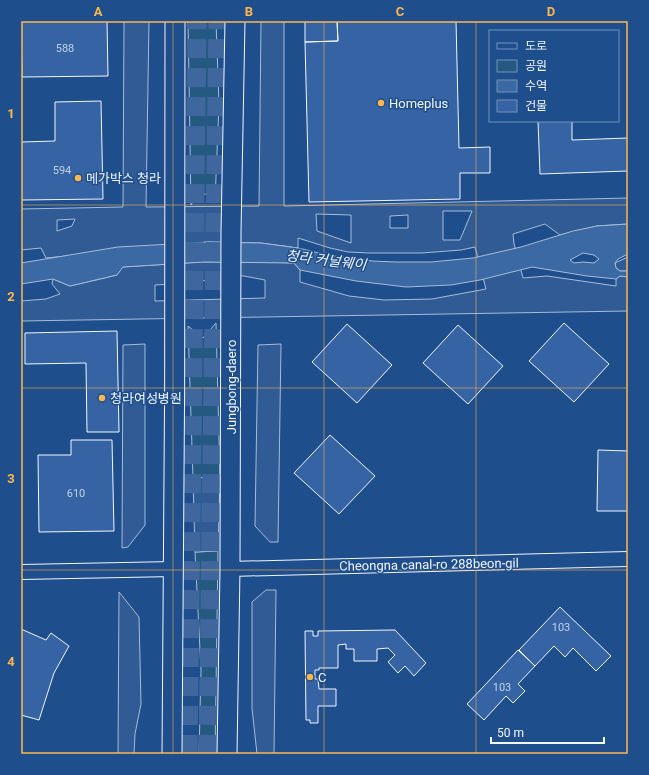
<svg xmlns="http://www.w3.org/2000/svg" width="649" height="775" viewBox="0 0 649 775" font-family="Roboto,'Noto Sans KR',sans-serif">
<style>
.green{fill:#245a82;stroke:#a8bbd7}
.parking{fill:#305b95;stroke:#a8bbd7;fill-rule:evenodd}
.water{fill:#3b69a3;stroke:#a8bbd7;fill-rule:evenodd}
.building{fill:#3563a3;stroke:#f2f6ff}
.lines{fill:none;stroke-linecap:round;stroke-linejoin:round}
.secondary-tunnel{stroke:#3f679d;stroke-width:19;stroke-dasharray:19 10;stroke-linecap:butt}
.street-casing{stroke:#f2f6ff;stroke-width:16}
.secondary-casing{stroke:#f2f6ff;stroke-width:21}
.street{stroke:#1f4e8c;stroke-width:14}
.secondary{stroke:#1f4e8c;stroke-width:19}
.grid{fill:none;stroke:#ffb74d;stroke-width:1;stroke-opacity:0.55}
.poi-dot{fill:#ffb74d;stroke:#1f4e8c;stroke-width:1.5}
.labels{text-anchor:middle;stroke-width:3;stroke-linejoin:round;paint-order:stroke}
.number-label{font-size:11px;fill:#c3d1e8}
.poi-label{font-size:13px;fill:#f2f6ff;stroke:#1f4e8c;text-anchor:start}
.street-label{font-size:13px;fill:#f2f6ff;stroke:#1f4e8c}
.water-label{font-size:14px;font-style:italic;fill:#f2f6ff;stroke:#1f4e8c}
.neatline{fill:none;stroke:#ffb74d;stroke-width:1.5}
.grid-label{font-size:13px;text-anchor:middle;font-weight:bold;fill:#ffb74d}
</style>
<rect width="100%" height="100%" fill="#1f4e8c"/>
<path class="green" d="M188 21H216L219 104 215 201 210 195C197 192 197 196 191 205Z
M216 323 220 477 193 478 188 326 203 338Z
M218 551 215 754H199L201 670 195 552Z"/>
<path class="parking" d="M124 21H149L146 207 259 206 261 21H284V206L628 198V224L597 226 560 235 545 224 513 234 514 244 523 278 547 276 616 286V279L620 276 628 277V311L21 321V301L46 299 60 294 52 284 53 279 70 286 117 275 122 267 201 262H263L294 263 300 270V282L349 296 384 300 432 299 486 289 475 247 461 250 422 253H369L348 252 330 248 298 238V248L261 243 208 242 46 258 41 248 21 250V209L123 207ZM443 211H472L460 240H443ZM316 214 351 215V243L317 231ZM408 215V228H390V216ZM75 219 72 226 57 231V220ZM228 275 244 276 265 280V298L155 301V285L188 283 209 280Z
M628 257V271H620L616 268 615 263Z
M145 344V525L128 547 122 548 123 345Z
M281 344 278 542H270L255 526 258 345Z
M220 477 218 551 195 552 193 478Z
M266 590H276L274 754H257L252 708V602Z
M119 592 139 617 141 704 135 734 134 754H118Z"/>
<path class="water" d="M628 224V254L618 259 615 263 616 268 620 271H628V277L620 276 616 279 587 276 532 267 480 280 451 285 406 287 356 281 300 270 294 263 204 262 123 267 117 275 70 286 53 279 21 284V263L118 247 208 242 261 243 298 248 327 255 372 261 396 262H431L473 258 521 247 573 231 597 226ZM583 253 594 255 599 259 594 263 583 262 574 263 570 260Z"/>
<path class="building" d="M21 21H107L108 76 22 77Z
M305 21H337L338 41 305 42Z
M337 21H456L459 148 490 147V173H460V199L309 202 305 42 338 41Z
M101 101 103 199 21 200V142L55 141V102Z
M538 121H572V140L628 138V171L540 174Z
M564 323 609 364 574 402 529 361Z
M347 324 392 365 357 403 312 362Z
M458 325 503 366 468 404 423 363Z
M117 331 119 432H87L86 363 25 364V333Z
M330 435 375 476 339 514 294 473Z
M71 440H112L114 531 39 532 38 455H71Z
M598 450 628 451V511H597Z
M560 607 611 656 596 671 573 648 565 657 554 646 535 666 519 650Z
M21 629 46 640 51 633 69 646 54 673 39 720 21 715Z
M395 630 426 663 414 676 405 666 398 673 388 662 395 655 388 648 377 649V661H354V649H346V644L338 645V668H319V670H315V679H318L319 689H336V706H318V723H310V720H306L305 631H313V636H318V631Z
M518 650 535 666 518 684 525 691 513 703 506 696 484 720 467 704Z"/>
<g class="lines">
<path class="secondary-tunnel" d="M188 754 197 21
M208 754 218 21"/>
<g class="street-casing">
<path id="street" d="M230 569 628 559
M21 572 174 569"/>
</g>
<g class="secondary-casing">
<path id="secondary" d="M172 754C175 510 175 265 175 21
M227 754 230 569 231 232 235 21"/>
</g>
<use href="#street" class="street"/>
<use href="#secondary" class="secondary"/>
</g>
<path class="grid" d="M173 21V754M324 21V754M476 21V754M21 205H628M21 388H628M21 570H628"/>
<g class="poi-dot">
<circle cx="381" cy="103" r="4"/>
<circle cx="78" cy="178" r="4"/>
<circle cx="102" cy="398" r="4"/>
<circle cx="310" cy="677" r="4"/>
</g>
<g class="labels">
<g class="number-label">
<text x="65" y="52">588</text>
<text x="62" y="174">594</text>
<text x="76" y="497">610</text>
<text x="561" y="631">103</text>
<text x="502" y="691">103</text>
</g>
<g class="poi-label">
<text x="389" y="108">Homeplus</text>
<text x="86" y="183">메가박스 청라</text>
<text x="110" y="403">청라여성병원</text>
<text x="318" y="682">C</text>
</g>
<g class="street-label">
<text transform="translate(231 387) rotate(-90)" y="5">Jungbong-daero</text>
<text transform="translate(429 564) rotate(-1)" y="5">Cheongna canal-ro 288beon-gil</text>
</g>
<g class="water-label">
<text transform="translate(326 260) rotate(7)" y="5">청라 커널웨이</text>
</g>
</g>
<rect width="649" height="775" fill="none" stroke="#1f4e8c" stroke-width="44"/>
<rect x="489" y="30" width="130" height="92" fill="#1f4e8c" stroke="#7391ba"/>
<rect x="497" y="43" width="20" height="6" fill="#1f4e8c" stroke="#7391ba"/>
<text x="525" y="50" font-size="12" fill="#f2f6ff">도로</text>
<rect x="497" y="60" width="20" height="12" fill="#245a82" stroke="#7391ba"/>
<text x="525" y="70" font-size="12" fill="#f2f6ff">공원</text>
<rect x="497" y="80" width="20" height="12" fill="#3b69a3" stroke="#7391ba"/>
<text x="525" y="90" font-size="12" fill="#f2f6ff">수역</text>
<rect x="497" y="100" width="20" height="12" fill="#3563a3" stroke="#7391ba"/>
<text x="525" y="110" font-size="12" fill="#f2f6ff">건물</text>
<path d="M491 737v6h113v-6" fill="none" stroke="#f2f6ff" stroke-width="2"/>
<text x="497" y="737" font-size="12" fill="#f2f6ff" stroke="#1f4e8c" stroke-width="3" paint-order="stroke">50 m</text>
<rect x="22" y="22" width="605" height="731" class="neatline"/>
<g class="grid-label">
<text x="98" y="16">A</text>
<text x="249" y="16">B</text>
<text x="400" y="16">C</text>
<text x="551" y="16">D</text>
<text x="11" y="118">1</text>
<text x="11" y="301">2</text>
<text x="11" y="483">3</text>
<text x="11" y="666">4</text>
</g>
</svg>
